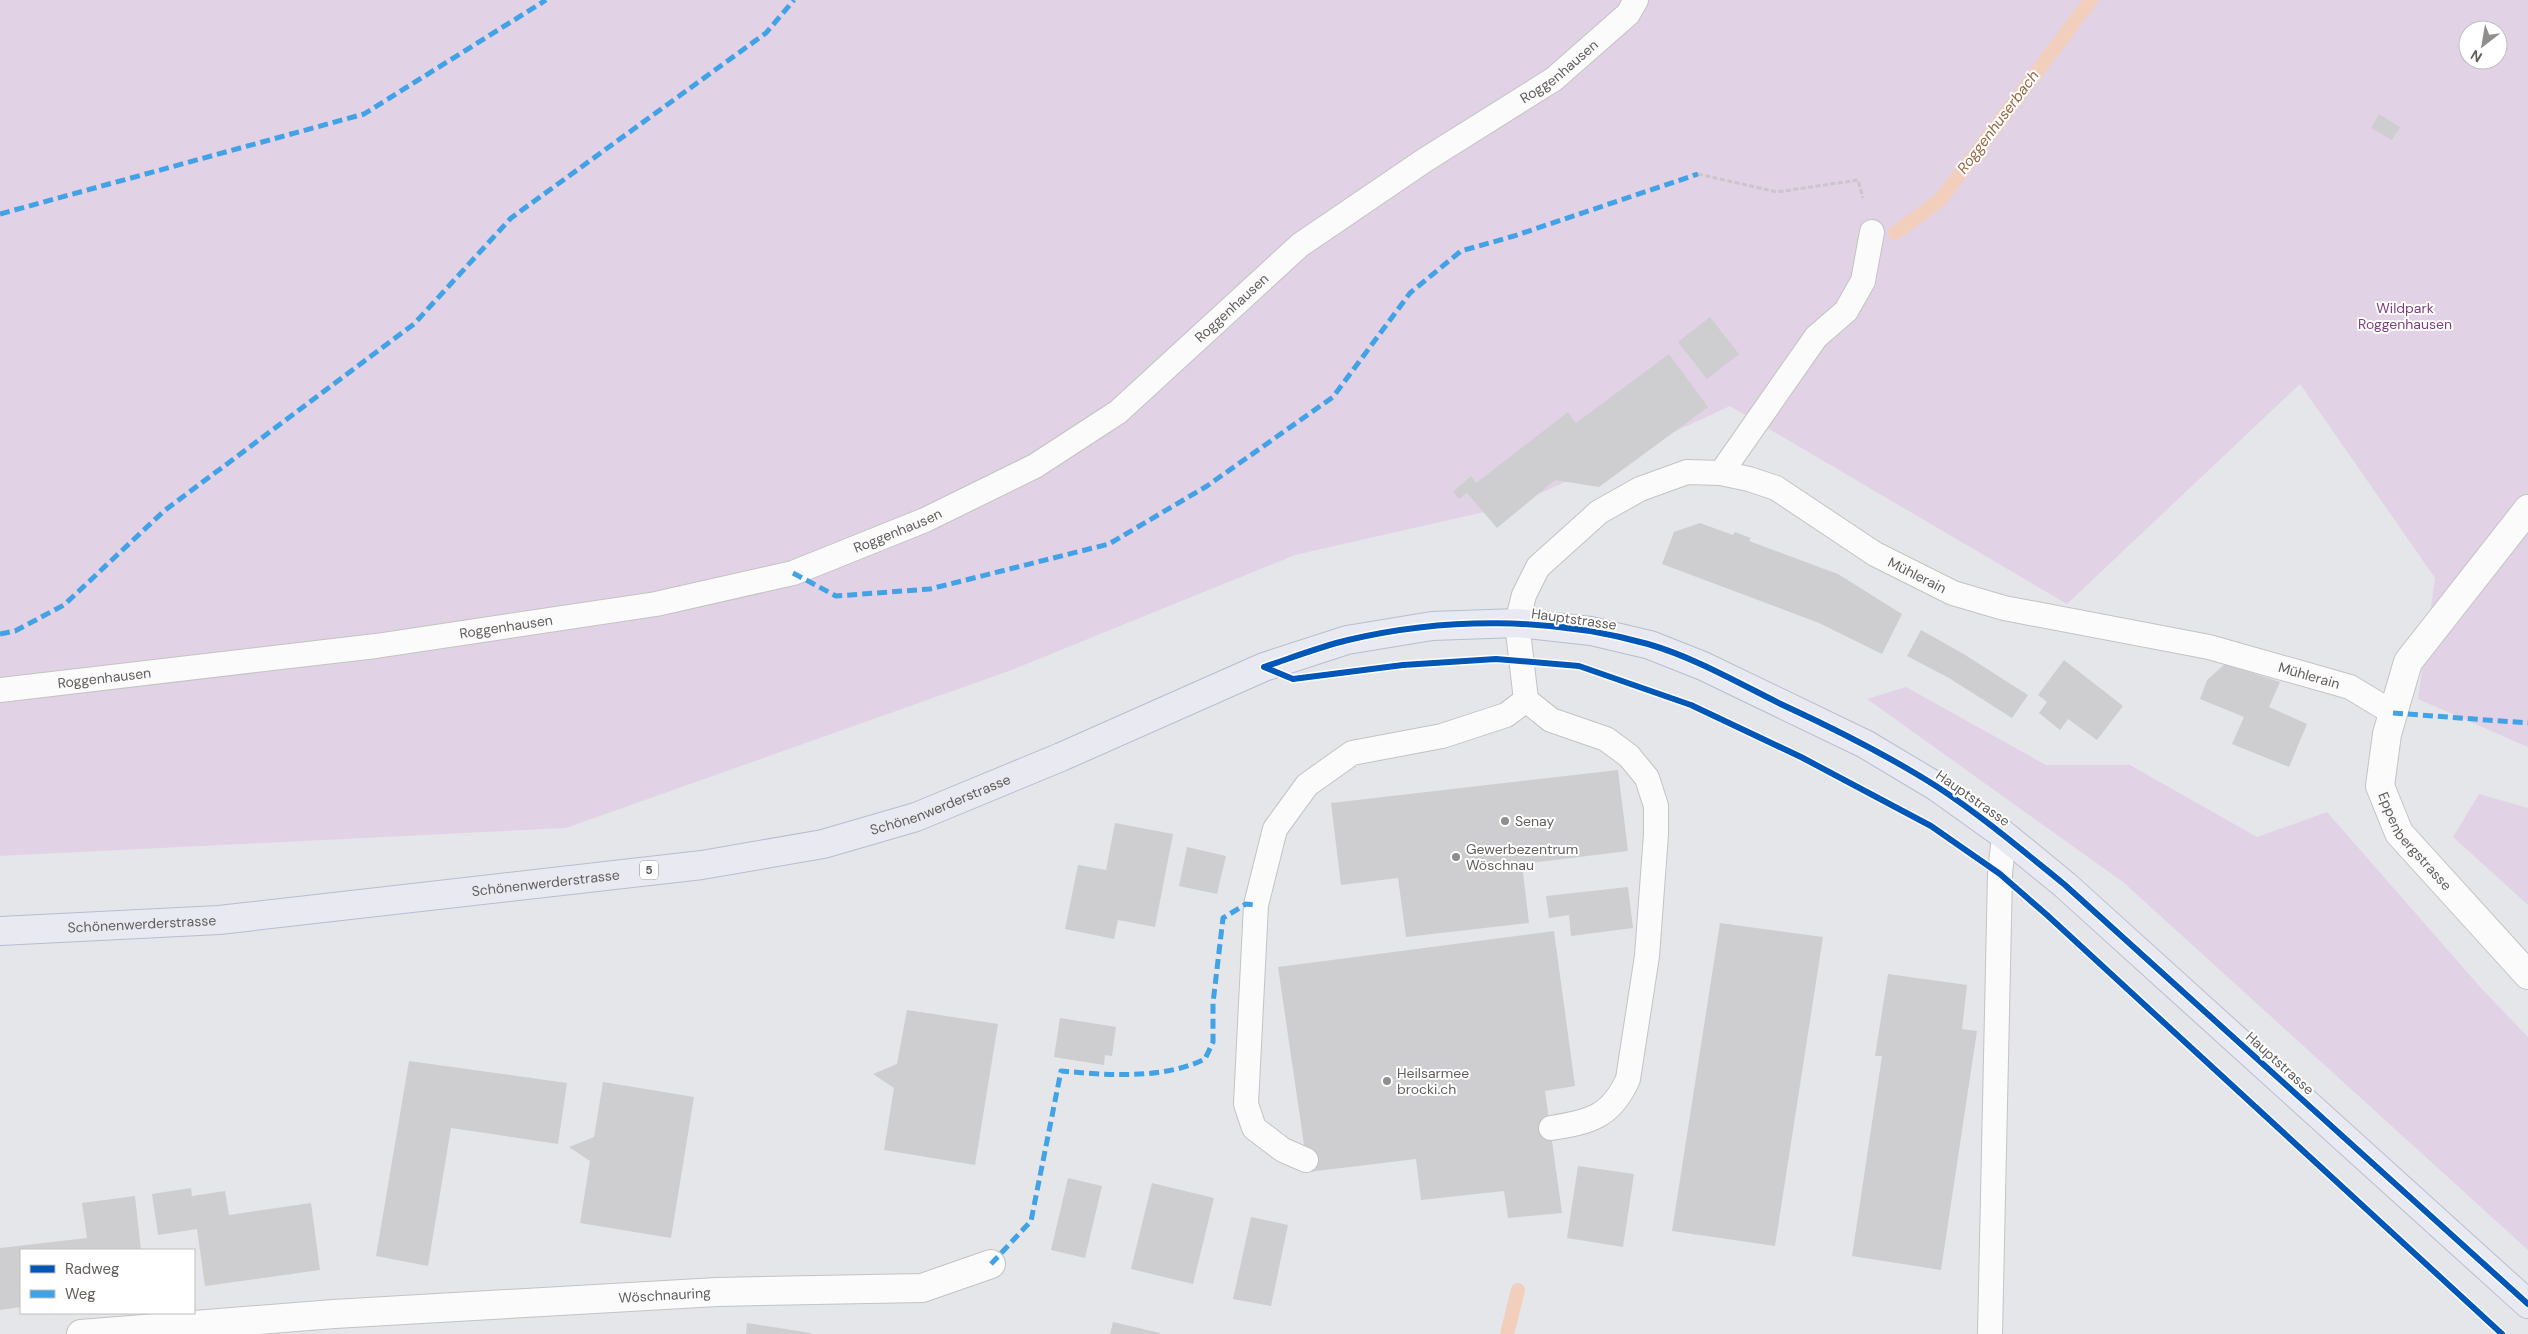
<svg xmlns="http://www.w3.org/2000/svg" width="2528" height="1334" viewBox="0 0 2528 1334" font-family="'DM Sans',sans-serif">
<style>
.green{fill:#e2d2e5;fill-rule:evenodd}
.lines{fill:none;stroke-linecap:round;stroke-linejoin:round}
.stream{stroke:#f1cfbc;stroke-width:14}
.building{fill:#ceced1}
.service-casing{stroke:#c3c3c3;stroke-width:26}
.minor-casing{stroke:#c3c3c3;stroke-width:30}
.tertiary-casing{stroke:#c3c3c3;stroke-width:30}
.primary-casing{stroke:#b5bed0;stroke-width:30}
.path{stroke:#cbc6c9;stroke-width:3;stroke-dasharray:5 2.5;stroke-linecap:butt}
.service{stroke:#fbfbfc;stroke-width:24}
.minor{stroke:#fbfbfc;stroke-width:28}
.tertiary{stroke:#fbfbfc;stroke-width:28}
.primary{stroke:#e8e9f1;stroke-width:28}
.quiet{stroke:#42a2e6;stroke-width:5;stroke-dasharray:10 5;stroke-linecap:butt}
.cycleway-casing{stroke:#fff;stroke-width:9}
.cycleway{stroke:#0057b8;stroke-width:6}
.poi-dot{fill:#908e8d;stroke:#fff;stroke-width:2}
.labels{text-anchor:middle;stroke-width:4;stroke-linejoin:round;paint-order:stroke}
.shield{fill:#fff;stroke:#918e8c;stroke-width:1}
.shield-label{font-size:12px;font-weight:bold;fill:#625e5b}
.street-label{font-size:14px;fill:#625e5b;stroke:#fff}
.park-label{font-size:14px;fill:#7d3d7f;stroke:#fff}
.poi-label{font-size:14px;fill:#625e5b;stroke:#fff;text-anchor:start}
.water-label{font-size:15px;font-style:italic;fill:#966742;stroke:#fff}
</style>
<rect width="100%" height="100%" fill="#e5e6ea"/>
<path class="green" d="M0 0H2528V747L2418 699 2435 578 2300 384 2067 604 1730 406 1515 505 1295 555 1009 671 566 828 0 856ZM2468 30H2498V60H2468Z
M1906 687 2046 765H2130L2257 837 2327 812 2481 988 2528 1037V1250L2123 882 1867 699Z
M2479 794 2528 808V905L2453 837Z"/>
<g class="lines">
<path class="stream" d="M1895 233 1940 200 2091 0
M1507 1334 1518 1290"/>
</g>
<path class="building" d="M2379 114 2400 127 2392 140 2371 128Z
M1710 317 1739 354 1707 379 1678 342Z
M1669 354 1708 407 1599 487 1555 480 1497 528 1467 493 1459 499 1453 492 1471 476 1476 483 1568 412 1576 423Z
M1700 523 1733 535 1735 532 1751 538 1749 541 1838 574 1902 614 1882 654 1819 623 1662 564 1674 532Z
M1921 630 1962 653 2028 695 2012 718 1949 678 1907 656Z
M2064 660 2123 706 2097 740 2068 719 2060 730 2039 713 2047 702 2038 695Z
M2225 664 2280 682 2269 707 2307 724 2289 767 2232 744 2244 717 2200 699 2207 680Z
M1618 770 1628 851 1522 864 1529 923 1406 937 1398 878 1341 885 1331 803Z
M1115 823 1173 834 1155 927 1118 920 1114 939 1065 929 1078 865 1106 870Z
M1187 847 1226 856 1217 894 1179 886Z
M1628 887 1633 928 1571 936 1569 915 1549 918 1546 896Z
M1720 923 1823 937 1775 1246 1672 1231Z
M1554 931 1575 1086 1545 1091 1562 1213 1508 1218 1504 1191 1421 1200 1416 1159 1308 1172 1278 967Z
M1888 974 1967 985 1962 1029 1977 1031 1941 1270 1852 1256 1882 1056H1875Z
M907 1010 998 1024 975 1165 884 1150 894 1088 873 1074 897 1064Z
M1060 1018 1116 1027 1112 1056 1105 1055 1104 1065 1054 1057Z
M409 1061 567 1083 558 1144 451 1128 428 1266 376 1256Z
M603 1082 694 1097 671 1238 580 1223 590 1161 569 1147 594 1137Z
M1578 1166 1634 1174 1623 1247 1567 1238Z
M1068 1178 1102 1186 1085 1258 1051 1250Z
M1152 1183 1214 1198 1193 1284 1131 1269Z
M191 1188 192 1196 225 1191 229 1215 311 1203 320 1270 205 1286 197 1229 158 1235 152 1194Z
M135 1196 141 1250H21V1307L0 1310V1248L87 1238 82 1203Z
M1251 1217 1288 1225 1271 1306 1233 1299Z
M1113 1322 1160 1333V1334H1110Z
M747 1323 811 1333 810 1334H746Z"/>
<g class="lines">
<g class="service-casing">
<g id="service">
<path d="M1721 473 1816 337 1846 311 1863 281 1872 232"/>
<path id="s1" d="M0 690 376 646 656 604 793 573 925 520 1035 466 1118 412 1300 245 1425 160 1554 79 1628 14 1636 0"/>
<path d="M1526 700 1551 720 1606 739 1629 756 1647 778 1656 806V834L1647 956 1628 1079C1611 1117 1590 1122 1551 1128"/>
<path id="s2" d="M1306 1160 1283 1150 1254 1128 1246 1104 1256 905 1275 829 1307 785 1352 753 1442 736 1506 715 1526 700 1517 623 1524 595 1538 567 1599 512 1640 489 1687 472 1721 473 1749 479 1776 488 1875 554 1953 593 2004 608 2209 647 2350 687 2393 713"/>
<path d="M1990 1334 2000 874 2004 835"/>
</g>
</g>
<g class="minor-casing">
<g id="minor">
<path id="s3" d="M81 1334 334 1314 717 1292 922 1288 991 1264"/>
</g>
</g>
<g class="tertiary-casing">
<g id="tertiary">
<path id="s4" d="M2528 509 2408 662 2387 734 2380 786 2399 833 2528 975"/>
</g>
</g>
<g class="primary-casing">
<g id="primary">
<path id="s5" d="M0 931 219 920 702 865 823 844 916 817 1061 757 1264 667 1347 640 1432 626 1517 623 1591 631 1650 645 1703 666 1865 744 1937 787 2004 835 2065 885 2528 1304"/>
</g>
</g>
<path class="path" d="M1698 174 1777 192 1858 180 1863 198"/>
<use href="#service" class="service"/>
<use href="#minor" class="minor"/>
<use href="#tertiary" class="tertiary"/>
<use href="#primary" class="primary"/>
<path class="quiet" d="M0 214 364 114 546 0
M793 573 836 596 930 589 1109 544 1207 486 1333 397 1410 293 1461 251 1514 236 1698 174
M0 634 15 631 64 605 164 511 414 324 511 218 766 33 794 0
M2393 713 2528 723
M991 1264 1031 1221 1061 1071C1107 1075 1162 1080 1205 1059L1213 1042V1003L1223 918 1246 904 1256 905"/>
<g class="cycleway-casing">
<path id="cycleway" d="M1264 667C1291 658 1319 647 1348 640 1445 617 1551 617 1648 644 1696 658 1740 684 1785 706 1837 730 1887 755 1936 786 1982 816 2023 851 2065 885L2528 1304
M1264 667 1293 679 1403 665 1496 659 1579 666 1691 705 1801 757 1931 826 2000 874 2047 915 2502 1334"/>
</g>
<use href="#cycleway" class="cycleway"/>
</g>
<g class="poi-dot">
<circle cx="1505" cy="821" r="5"/>
<circle cx="1456" cy="857" r="5"/>
<circle cx="1387" cy="1081" r="5"/>
</g>
<g class="labels">
<rect class="shield" x="640" y="860.5" width="18" height="19" rx="4"/>
<g class="shield-label">
<text x="649" y="874">5</text>
</g>
<g class="street-label">
<text dy="5" stroke="none"><textPath href="#s1" startOffset="1725">Roggenhausen</textPath></text>
<text dy="5" stroke="none"><textPath href="#s1" startOffset="1320">Roggenhausen</textPath></text>
<text dy="5" stroke="none"><textPath href="#s1" startOffset="915">Roggenhausen</textPath></text>
<text dy="5" stroke="none"><textPath href="#s2" startOffset="1232">Mühlerain</textPath></text>
<text transform="translate(1574 619) rotate(8)" y="5">Hauptstrasse</text>
<text dy="5" stroke="none"><textPath href="#s1" startOffset="510">Roggenhausen</textPath></text>
<text dy="5" stroke="none"><textPath href="#s2" startOffset="1638">Mühlerain</textPath></text>
<text dy="5" stroke="none"><textPath href="#s1" startOffset="105">Roggenhausen</textPath></text>
<text transform="translate(1973 798) rotate(35)" y="5">Hauptstrasse</text>
<text dy="5" stroke="none"><textPath href="#s5" startOffset="952">Schönenwerderstrasse</textPath></text>
<text dy="5" stroke="none"><textPath href="#s4" startOffset="388">Eppenbergstrasse</textPath></text>
<text dy="5" stroke="none"><textPath href="#s5" startOffset="548">Schönenwerderstrasse</textPath></text>
<text dy="5" stroke="none"><textPath href="#s5" startOffset="142">Schönenwerderstrasse</textPath></text>
<text transform="translate(2280 1063) rotate(42)" y="5">Hauptstrasse</text>
<text dy="5" stroke="none"><textPath href="#s3" startOffset="585">Wöschnauring</textPath></text>
</g>
<g class="park-label">
<text x="2405" y="313">Wildpark<tspan x="2405" dy="16">Roggenhausen</tspan></text>
</g>
<g class="poi-label">
<text x="1515" y="826">Senay</text>
<text x="1466" y="854">Gewerbezentrum<tspan x="1466" dy="16">Wöschnau</tspan></text>
<text x="1397" y="1078">Heilsarmee<tspan x="1397" dy="16">brocki.ch</tspan></text>
</g>
<g class="water-label">
<text transform="translate(1998 122) rotate(-53)" y="5">Roggenhuserbach</text>
</g>
</g>
<rect x="20" y="1249" width="175" height="65" fill="#ffffff" stroke="#c0bfbd"/>
<rect x="30" y="1265" width="25" height="8" fill="#0057b8" stroke="#c0bfbd"/>
<text x="65" y="1274" font-size="15" fill="#625e5b">Radweg</text>
<rect x="30" y="1290" width="25" height="8" fill="#42a2e6" stroke="#c0bfbd"/>
<text x="65" y="1299" font-size="15" fill="#625e5b">Weg</text>
<g transform="translate(2483 45) rotate(211)"><circle r="24" fill="#ffffff" stroke="#c0bfbd"/>
<path d="M0-4L9 19L0 12L-9 19Z" fill="#908e8d"/>
<text y="-8" font-size="14" font-weight="bold" text-anchor="middle" fill="#625e5b">N</text>
</g>
</svg>
